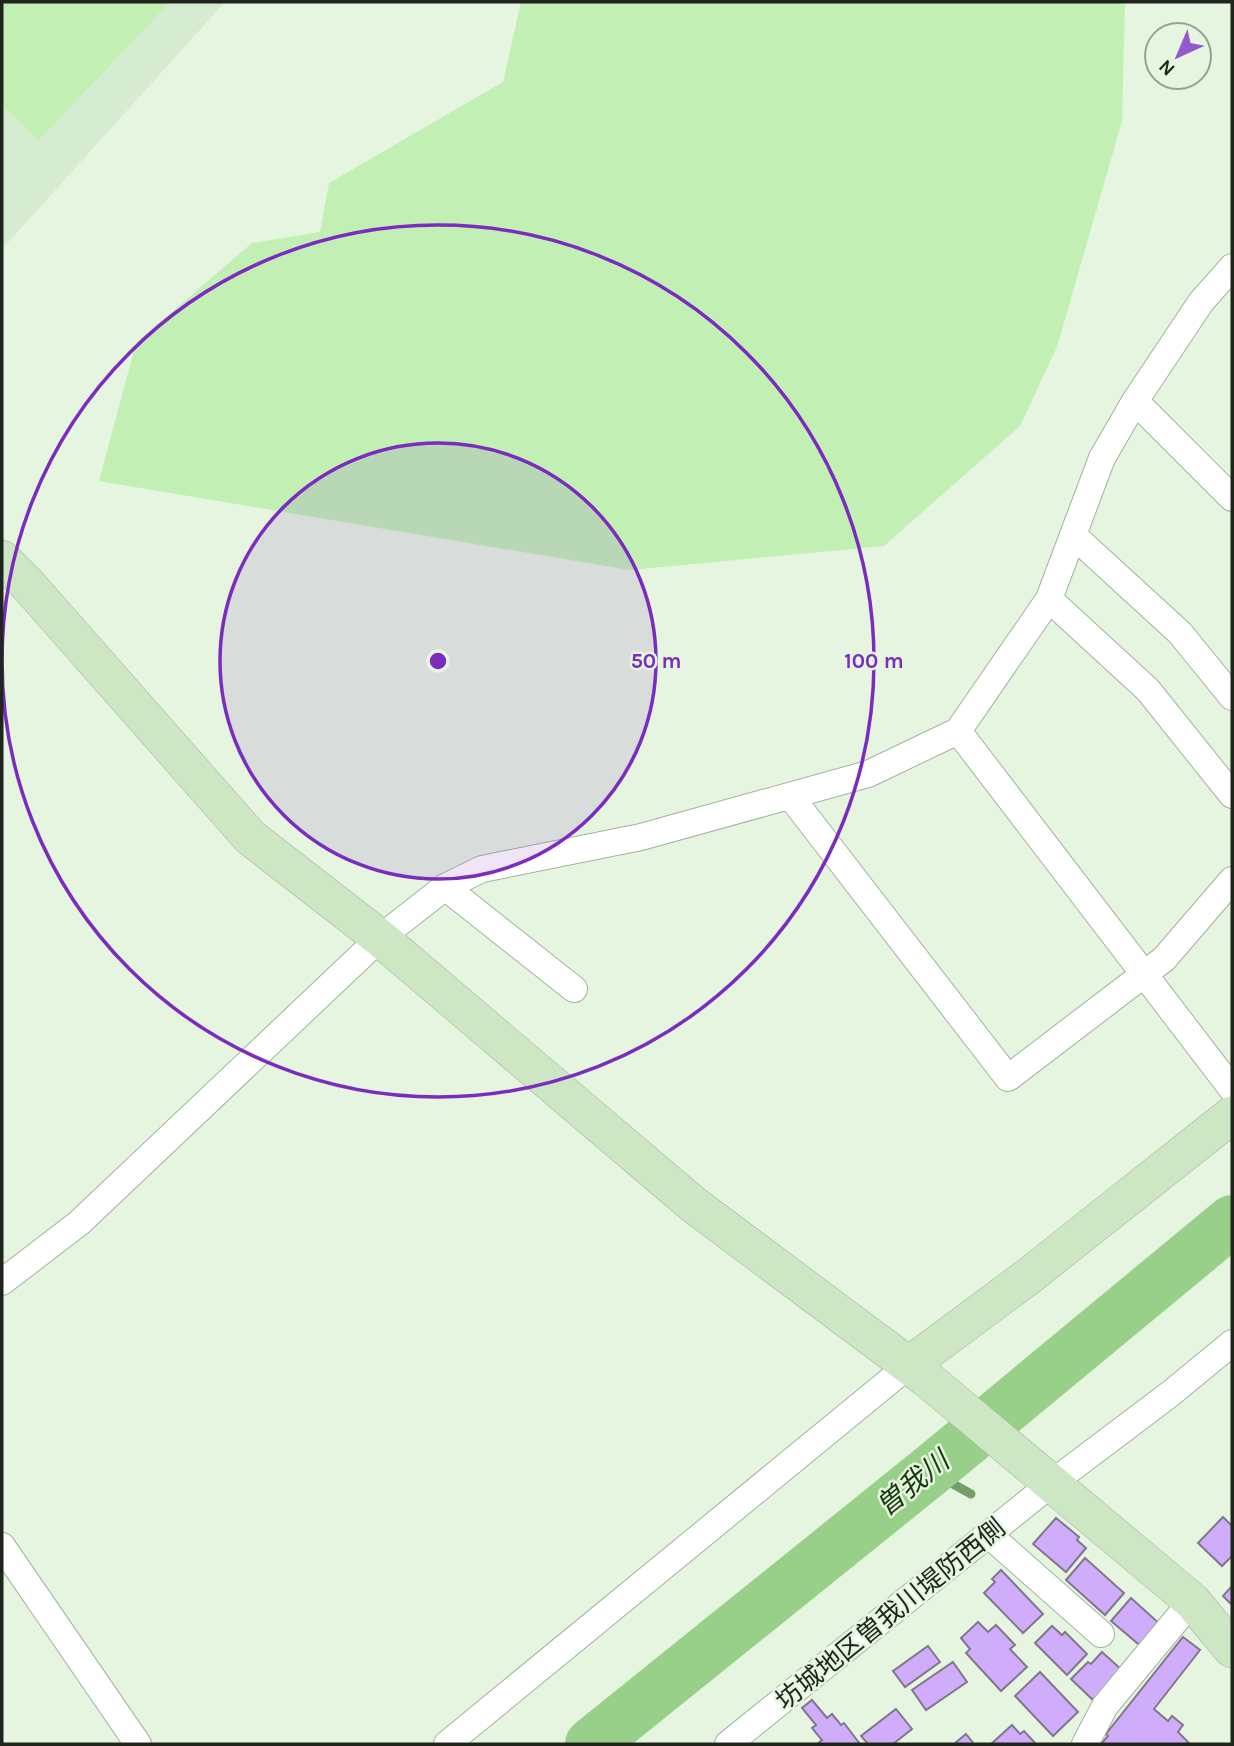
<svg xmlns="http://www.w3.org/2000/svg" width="1234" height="1746" viewBox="0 0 1234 1746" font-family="Karla,'Noto Sans JP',sans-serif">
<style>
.built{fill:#d6ecd0}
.green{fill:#c1efb4}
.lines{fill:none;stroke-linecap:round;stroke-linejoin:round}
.stream{stroke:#749d69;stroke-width:9}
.river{stroke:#99d089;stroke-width:52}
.building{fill:#d0adfa;stroke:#80778c;stroke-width:2}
.street-casing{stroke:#a3b29e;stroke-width:28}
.secondary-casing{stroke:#a3b29e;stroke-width:38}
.street{stroke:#fff;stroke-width:26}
.secondary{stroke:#cde7c4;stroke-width:37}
.ring{fill:none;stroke:#7b2cbf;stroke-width:3.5}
.labels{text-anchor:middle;stroke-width:5;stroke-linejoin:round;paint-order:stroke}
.street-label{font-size:26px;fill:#1f251d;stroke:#e5f5e0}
.water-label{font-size:28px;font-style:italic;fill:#173b0a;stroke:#e5f5e0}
.centre{fill:#7b2cbf;stroke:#e5f5e0;stroke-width:3.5}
.ring-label{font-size:21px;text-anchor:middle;font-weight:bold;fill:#7b2cbf;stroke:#e5f5e0;stroke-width:5;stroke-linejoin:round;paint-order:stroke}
</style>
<rect width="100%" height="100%" fill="#e5f5e0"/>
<path class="built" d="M2 2H225L2 249Z"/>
<path class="green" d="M2 2H170L38 141 2 105Z
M521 2H1125L1122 121 1057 347 1020 426 884 546 630 570 99 481 136 343 252 243 320 232 329 183 503 82Z"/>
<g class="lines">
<path class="stream" d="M930 1471 971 1494"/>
<path class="river" d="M591 1744 930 1471 1232 1221"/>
</g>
<path class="building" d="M1223 1517 1232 1526V1556L1222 1566 1198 1543Z
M1056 1518 1079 1537 1077 1540 1086 1548 1066 1572 1033 1544Z
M1085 1558 1124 1593 1105 1615 1066 1580Z
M1001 1570 1043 1614 1023 1633 984 1593 995 1582 992 1579Z
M1232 1586V1605L1223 1596Z
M1131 1598 1162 1626 1143 1648 1111 1621Z
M978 1622 988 1632 996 1625 1015 1645 1010 1649 1027 1667 1001 1691 966 1653 970 1649 961 1638Z
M1052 1626 1062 1635 1065 1632 1087 1654 1067 1675 1035 1643Z
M1183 1637 1200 1650 1154 1709 1168 1721 1172 1716 1183 1725 1178 1732 1190 1744H1101L1108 1736 1106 1734Z
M928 1646 940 1662 905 1687 893 1671Z
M1102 1652 1123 1671 1094 1701 1071 1679 1088 1662 1091 1664Z
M953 1662 967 1682 926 1710 912 1690Z
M1040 1672 1078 1712 1053 1736 1015 1696Z
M812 1700 827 1718 832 1714 841 1725 844 1723 860 1744H817L822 1740 812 1728 816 1725 802 1708Z
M896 1709 912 1729 893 1744H868L861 1736Z
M1012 1725 1020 1734 1024 1731 1036 1744H991Z
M966 1734 974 1744H954Z"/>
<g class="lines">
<g class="street-casing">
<path id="street" d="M1135 401 1232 498
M1073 535 1180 633 1232 697
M1049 599 1148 690 1232 795
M958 731 1232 1089
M791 797 1008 1078 1164 959 1232 880
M445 887 574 989
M2 1282 79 1223 380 938 445 887 482 869 641 837 868 774 958 731 1049 599 1102 458 1135 401 1201 302 1232 267
M989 1535 1101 1634
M2 1546 138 1744
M447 1744 909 1365
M728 1744 1052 1483 1170 1394 1232 1343
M1085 1744 1105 1706 1192 1601"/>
</g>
<g class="secondary-casing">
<path id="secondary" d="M2 559 29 586 250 837 380 938 694 1205 927 1379 1192 1601 1232 1649
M909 1365 1025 1279 1232 1115"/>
</g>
<use href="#street" class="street"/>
<use href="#secondary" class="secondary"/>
</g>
<circle cx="438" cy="661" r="218" fill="#7b2cbf" fill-opacity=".12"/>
<g class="ring">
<circle cx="438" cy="661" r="218"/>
<circle cx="438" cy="661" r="436"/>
</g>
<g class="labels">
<g class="street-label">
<text transform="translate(890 1614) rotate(-39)" y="9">坊城地区曽我川堤防西側</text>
</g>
<g class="water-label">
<text transform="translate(912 1483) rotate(-39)" y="10">曽我川</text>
</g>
</g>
<circle cx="438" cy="661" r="10" class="centre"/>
<g class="ring-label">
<text x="656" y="668">50 m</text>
<text x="874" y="668">100 m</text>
</g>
<rect width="1234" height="1746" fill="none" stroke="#1f251d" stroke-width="7"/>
<g transform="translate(1178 56) rotate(224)"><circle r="33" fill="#e5f5e0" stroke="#96a292" stroke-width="2"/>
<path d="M0-5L12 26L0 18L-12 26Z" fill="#9558cf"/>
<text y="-10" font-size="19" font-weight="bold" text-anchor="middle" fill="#1f251d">N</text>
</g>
</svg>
